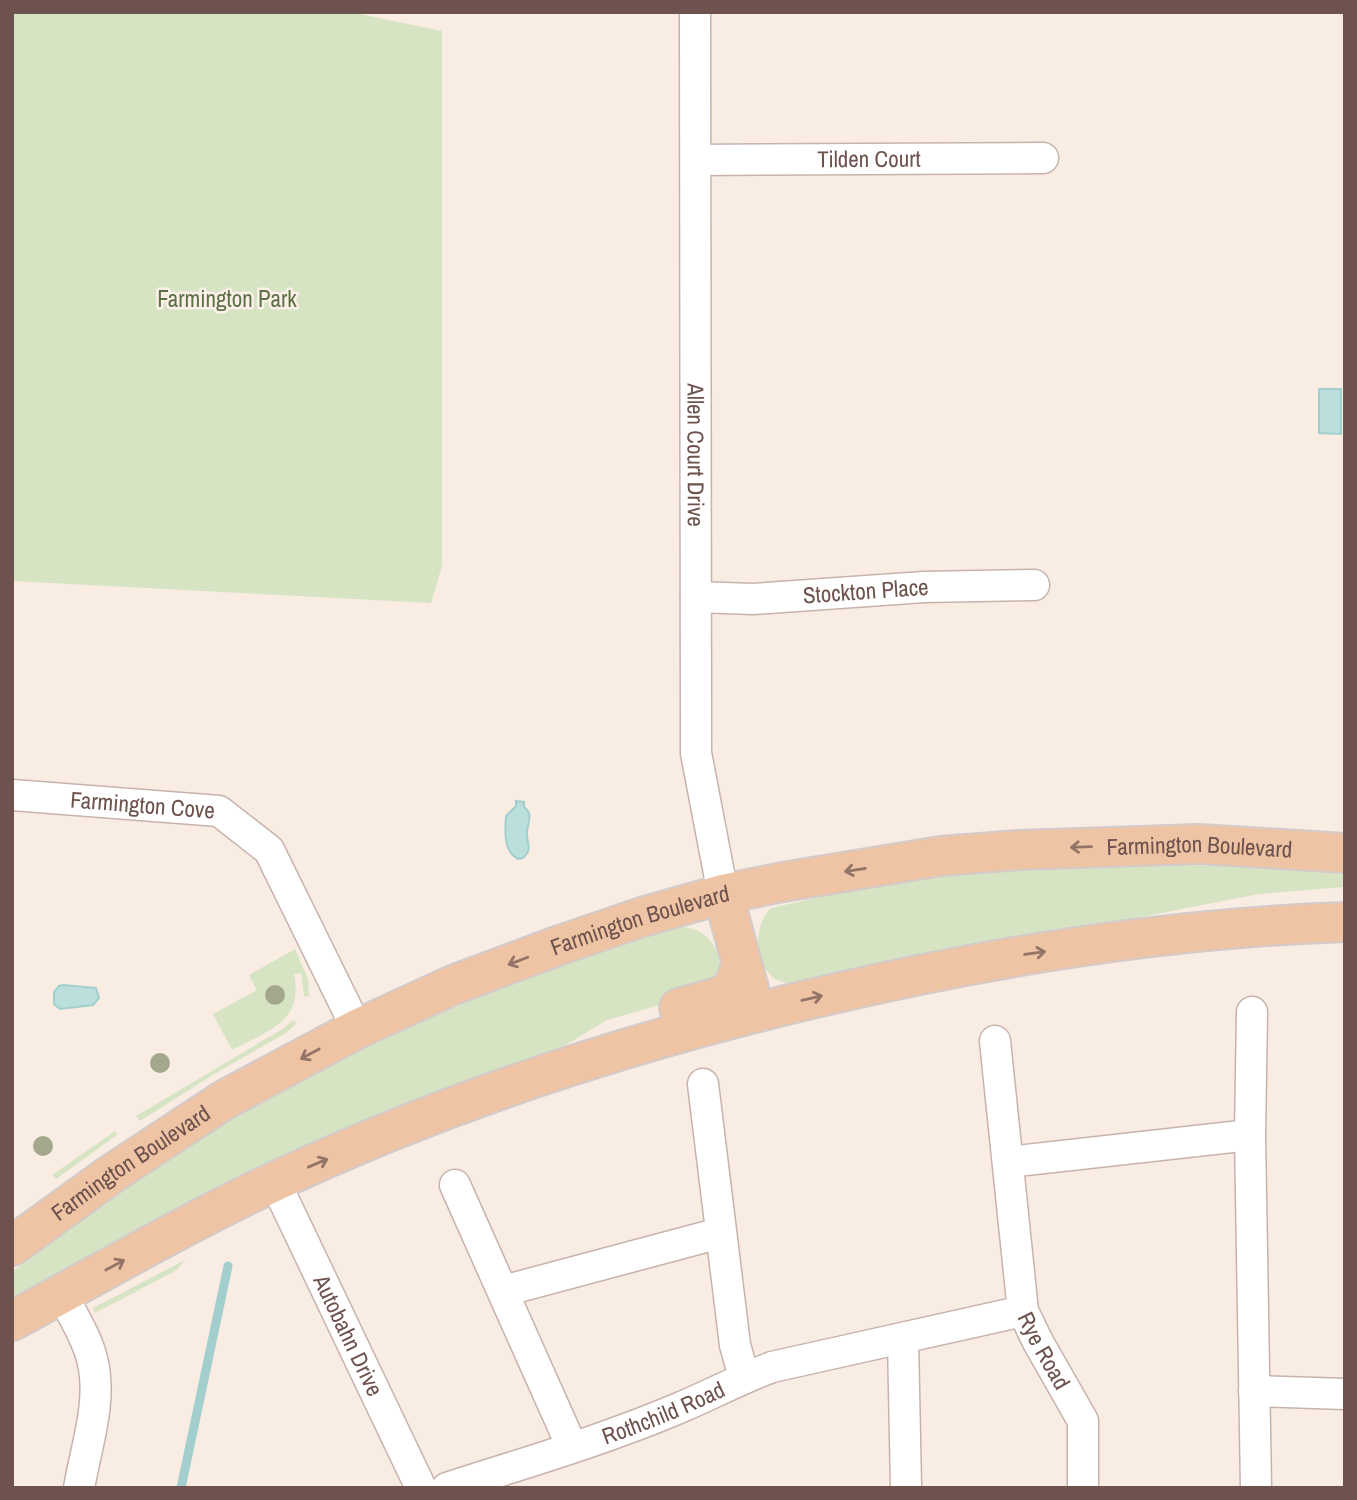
<svg xmlns="http://www.w3.org/2000/svg" width="1357" height="1500" viewBox="0 0 1357 1500" font-family="'Archivo Narrow',sans-serif">
<style>
.green{fill:#d7e4c4}
.water{fill:#bbdfdd;stroke:#a2cfcd;stroke-width:2}
.lines{fill:none;stroke-linecap:round;stroke-linejoin:round}
.stream{stroke:#a2cfcd;stroke-width:9}
.minor-casing{stroke:#c8b3ac;stroke-width:33}
.major-casing{stroke:#d3cbca;stroke-width:42}
.minor{stroke:#fff;stroke-width:30}
.major{stroke:#efc4a4;stroke-width:38}
.tree{fill:#a3a88d}
.oneway{stroke:#947467}
.labels{text-anchor:middle;stroke-width:5;stroke-linejoin:round;paint-order:stroke}
.street-label{font-size:23px;fill:#6d524d;stroke:#fcf1e9}
.park-label{font-size:23px;fill:#5c7147;stroke:#fcf1e9}
</style>
<rect width="100%" height="100%" fill="#f9ece3"/>
<path class="green" d="M12 12H350L442 31V566L431 603 12 581Z
M1140 864 1265 867 1345 874V887L1259 894 1101 925 960 947 791 983C755 983 749 928 771 908 821 897 869 885 919 878 992 868 1066 867 1140 864Z
M683 927C707 929 721 949 721 971L706 992 607 1020 551 1054 159 1219 12 1299V1272C77 1222 142 1174 212 1131 306 1072 408 1025 511 984 567 962 624 938 683 927Z
M295 949 308 979 309 997 304 996 301 973 294 974C304 1023 268 1030 232 1050L213 1014 257 990 249 975Z
M293 1020 297 1023 286 1033 216 1073 140 1121 136 1116 284 1028Z
M115 1131 117 1135 56 1179 52 1175Z
M185 1260 177 1270 95 1313 93 1308Z"/>
<path class="water" d="M1319 389H1341V434L1319 433Z
M516 801 524 802V807C535 815 526 824 527 836 528 846 532 849 523 858L518 859C503 851 505 830 506 816L516 806Z
M63 985 96 988 99 998 93 1005 60 1009 54 1004V992L59 986Z"/>
<g class="lines">
<path class="stream" d="M181 1488 228 1266"/>
<g class="minor-casing">
<g id="minor">
<path id="s1" d="M695 12 696 753 723 894"/>
<path id="s2" d="M696 160 1043 158"/>
<path id="s3" d="M696 597 753 599 924 587 1034 585"/>
<path id="s4" d="M12 795 219 811 269 850 357 1029"/>
<path d="M1252 1012 1250 1135 1256 1488"/>
<path d="M995 1041 1023 1311"/>
<path d="M703 1084 735 1345 744 1377"/>
<path d="M1009 1162 1250 1135"/>
<path id="s5" d="M275 1182 421 1488"/>
<path d="M455 1185 572 1447"/>
<path d="M503 1291 720 1233"/>
<path d="M62 1294C72 1315 87 1337 92 1359 103 1400 86 1447 79 1488"/>
<path d="M903 1339 906 1488"/>
<path d="M1254 1391 1345 1394"/>
<path id="s6" d="M447 1488C524 1463 604 1440 679 1408 710 1395 740 1379 772 1367L1023 1311 1038 1342 1083 1421V1488"/>
</g>
</g>
<g class="major-casing">
<g id="major">
<path d="M723 894 749 989"/>
<path d="M679 1008 722 996 733 987 742 965"/>
<path id="s7" d="M12 1246 110 1175 224 1100 357 1029 453 985 560 945 642 917 723 894 783 882 941 856 1019 850 1199 844 1345 853"/>
<path d="M12 1321C99 1274 185 1224 274 1182 451 1099 638 1039 828 995 998 955 1170 928 1345 922"/>
</g>
</g>
<use href="#minor" class="minor"/>
<use href="#major" class="major"/>
</g>
<g class="tree">
<circle cx="275" cy="995" r="10"/>
<circle cx="160" cy="1063" r="10"/>
<circle cx="43" cy="1146" r="10"/>
</g>
<defs><path id="oneway-shaft" d="M-6 0H5M1.5-3L5.5 0L1.5 3" fill="none" stroke-width="1.6" stroke-linecap="round" stroke-linejoin="round" transform="scale(1.75)"/></defs>
<g class="oneway">
<use href="#oneway-shaft" transform="translate(1081 847) rotate(178)"/>
<use href="#oneway-shaft" transform="translate(855 870) rotate(171)"/>
<use href="#oneway-shaft" transform="translate(1035 953) rotate(-8)"/>
<use href="#oneway-shaft" transform="translate(518 961) rotate(159)"/>
<use href="#oneway-shaft" transform="translate(812 998) rotate(-13)"/>
<use href="#oneway-shaft" transform="translate(310 1054) rotate(152)"/>
<use href="#oneway-shaft" transform="translate(318 1163) rotate(-23)"/>
<use href="#oneway-shaft" transform="translate(115 1265) rotate(-28)"/>
</g>
<g class="labels">
<g class="street-label">
<text dy="8" stroke="none"><textPath href="#s2" startOffset="173">Tilden Court</textPath></text>
<text dy="8" stroke="none"><textPath href="#s1" startOffset="443">Allen Court Drive</textPath></text>
<text dy="8" stroke="none"><textPath href="#s3" startOffset="170">Stockton Place</textPath></text>
<text dy="8" stroke="none"><textPath href="#s4" startOffset="131">Farmington Cove</textPath></text>
<text dy="8" stroke="none"><textPath href="#s7" startOffset="1279">Farmington Boulevard</textPath></text>
<text dy="8" stroke="none"><textPath href="#s7" startOffset="712">Farmington Boulevard</textPath></text>
<text dy="8" stroke="none"><textPath href="#s7" startOffset="145">Farmington Boulevard</textPath></text>
<text dy="8" stroke="none"><textPath href="#s5" startOffset="170">Autobahn Drive</textPath></text>
<text dy="8" stroke="none"><textPath href="#s6" startOffset="649">Rye Road</textPath></text>
<text dy="8" stroke="none"><textPath href="#s6" startOffset="229">Rothchild Road</textPath></text>
</g>
<g class="park-label">
<text x="227" y="307">Farmington Park</text>
</g>
</g>
<rect width="1357" height="1500" fill="none" stroke="#6d524d" stroke-width="28"/>
</svg>
